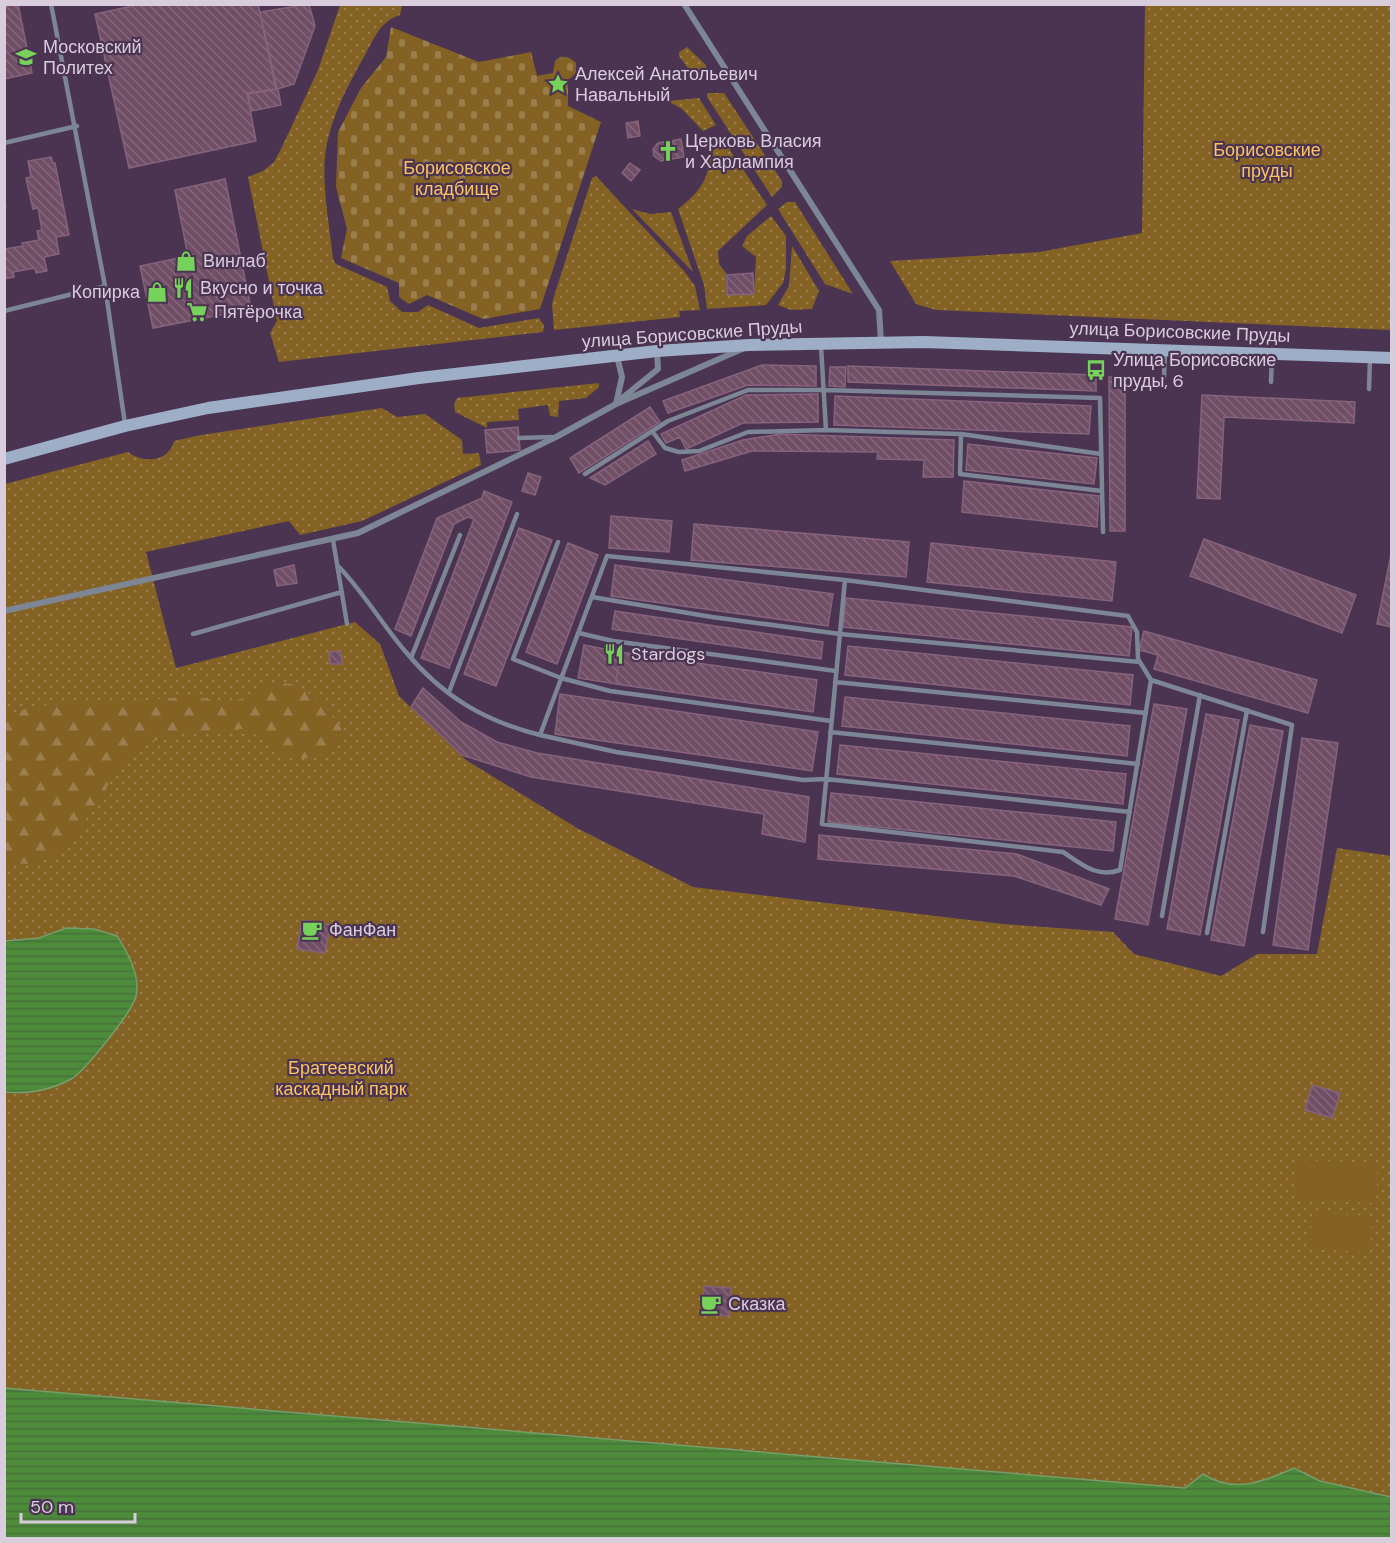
<svg xmlns="http://www.w3.org/2000/svg" width="1396" height="1543" viewBox="0 0 1396 1543" font-family="'DM Sans',sans-serif">
<style>
.grass{fill:url(#grass-dots)}
.forest{fill:url(#forest-firs)}
.cemetery{fill:url(#cemetery-stones)}
.garden{fill:#846224}
.water{fill:url(#water-rules);stroke:#769e6a;stroke-width:1.5}
.building{fill:url(#building-back-hatch);stroke:#86637b;stroke-width:1.5}
.lines{fill:none;stroke-linecap:round;stroke-linejoin:round}
.service{stroke:#7c8695;stroke-width:4.5}
.minor{stroke:#7c8695;stroke-width:6}
.secondary{stroke:#9eaec6;stroke-width:12}
.labels{text-anchor:middle;stroke-width:4.5;stroke-linejoin:round;paint-order:stroke}
.poi-label{font-size:18px;fill:#d9ccdd;stroke:#4b3452;text-anchor:start}
.park-label{font-size:18px;fill:#fbc362;stroke:#4b3452}
.street-label{font-size:18px;fill:#d9ccdd;stroke:#4b3452}
</style>
<defs>
<pattern id="grass-dots" width="8" height="8" patternUnits="userSpaceOnUse" patternTransform="scale(1.5)"><rect width="8" height="8" fill="#846224"/><path d="M2 2h.1M6 6h.1" fill="none" stroke="#9a7e4e" stroke-width="1.8" stroke-linecap="round"/></pattern>
<pattern id="forest-firs" width="22" height="20" patternUnits="userSpaceOnUse" patternTransform="scale(1.5)"><rect width="22" height="20" fill="#846224"/><path d="M5 1l3.5 6h-7zM16 11l3.5 6h-7z" fill="#9a7e4e"/></pattern>
<pattern id="cemetery-stones" width="16" height="16" patternUnits="userSpaceOnUse" patternTransform="scale(1.5)"><rect width="16" height="16" fill="#846224"/><path d="M2 7V4a2 2 0 0 1 4 0v3zM10 15v-3a2 2 0 0 1 4 0v3z" fill="#9a7e4e"/></pattern>
<pattern id="water-rules" width="6" height="5" patternUnits="userSpaceOnUse" patternTransform="scale(1.5)"><rect width="6" height="5" fill="#4c8b39"/><path d="M0 2.5h6" fill="none" stroke="#48703c"/></pattern>
<pattern id="building-back-hatch" width="6" height="6" patternUnits="userSpaceOnUse" patternTransform="scale(1.5)"><rect width="6" height="6" fill="#704e65"/><path d="M-1 5l2 2M0 0l6 6M5-1l2 2" fill="none" stroke="#84667b"/></pattern>
</defs>
<rect width="100%" height="100%" fill="#4b3452"/>
<path class="grass" d="M340 5H402L400 15C380 21 374 39 365 55 347 87 329 120 325 157 322 186 330 229 333 259L336 264 387 287 390 301 402 312H418L428 305 479 328 539 318 544 325 543 332 279 362 270 333 277 321 248 177 263 171 274 162 281 149 318 70Z
M1145 5H1391V330L936 310 916 304 890 261 1039 252 1142 233Z
M687 47 706 65V71L693 75 679 56V52Z
M707 93H724L782 181V187L772 197 707 97Z
M699 98 716 125 703 131 682 109 668 101Z
M721 144 728 147 767 205 718 251 719 264 726 273 727 295 754 294 756 257 742 246 747 236 771 216 786 236V269L783 283 766 305 707 309 704 285 678 209C698 194 710 179 710 153Z
M596 176 684 271 695 286 700 310 679 311 680 317 554 330 552 304 555 293 592 178Z
M787 202H795L853 294 825 284 778 209Z
M632 209 650 214 671 212 693 272Z
M792 246 819 291 812 309 791 310 778 305 789 286Z
M599 383V387L586 398 559 401 558 417 550 416 548 405 518 409 519 420 487 422V428L455 412 454 404 457 398Z
M382 408 397 417 425 414 462 440 463 454 479 453 481 465 362 521 300 535 289 521 146 552 176 668 355 622 380 644 399 696 466 760 577 828 693 887 1003 924 1113 932 1134 954 1221 976 1257 954H1317L1337 848 1391 856V1497L1320 1481 1294 1468C1263 1482 1234 1494 1203 1474L1185 1488 5 1388V484L128 452C144 464 169 462 174 441L201 435Z"/>
<path class="forest" d="M266 683 296 684 323 704 341 728 339 744C323 758 307 759 286 758L266 739 242 729 191 731 146 743 114 776 67 848 35 864 5 863V716L31 707 90 701H136L186 697 235 701 251 696Z"/>
<path class="cemetery" d="M391 27 479 62 531 52 537 76 553 73 555 61C561 54 570 56 576 63V73L568 80V106L601 122 540 309 483 319 427 295 409 304 399 297V283L341 258 347 229 336 187 338 132 361 88 386 57Z"/>
<path class="garden" d="M1295 1160 1378 1163 1376 1203 1294 1200Z
M1312 1213 1372 1216 1370 1252 1310 1249Z"/>
<path class="water" d="M66 928 94 929 117 936C127 951 141 977 136 996 133 1011 84 1072 71 1079 51 1090 27 1094 5 1092V941L39 938Z
M4 1388 1185 1488 1203 1474C1234 1494 1263 1482 1294 1468L1320 1481 1391 1497V1538H5Z"/>
<path class="building" d="M4 4H18L32 73 4 79Z
M141 4H258L276 89 247 93 256 141 129 168 95 14Z
M309 4 315 26 294 84 277 89 260 12Z
M278 89 281 105 251 111 248 94Z
M638 121 640 136 628 138 626 123Z
M681 139 684 157 661 161 654 156 653 149 658 143Z
M51 157 53 163H55L69 235 56 237 59 254 44 257 47 271 36 273 35 268 13 272 14 277 4 279V246L5 249 23 246 22 243 39 240 37 231 42 230 38 208 33 209 26 178 31 177 28 161Z
M630 163 640 170 631 181 622 173Z
M225 179 251 309 153 328 140 266 188 256 175 190Z
M753 273 754 294 727 295V275Z
M762 365 816 366V386L748 385 668 413 663 401Z
M848 366 1096 375V391L848 382Z
M830 367H846L845 387 829 386Z
M1109 377H1125V531H1110Z
M818 394V422L743 423 686 449 680 437 666 443 661 434 746 395Z
M1202 395 1355 402 1354 423 1224 417 1220 499 1197 498Z
M835 396 1091 406 1089 434 834 425Z
M650 407 660 422 579 473 570 458Z
M518 427 520 450 487 453 485 430Z
M780 434 954 440 953 477H923L924 460 877 459 878 452 752 451 685 471 682 460 743 440Z
M648 441 656 454 605 485 590 478Z
M968 444 1097 458 1094 484 966 470Z
M528 473 541 477 535 495 522 491Z
M964 481 1099 496 1097 527 962 512Z
M484 491 512 502 449 668 421 658 474 519 468 517 454 524 411 636 395 629 437 518 482 498Z
M611 516 672 521 669 552 609 548Z
M694 524 909 542 906 577 691 560Z
M519 528 552 540 496 686 464 674Z
M1204 539 1356 595 1342 633 1190 576Z
M568 543 598 555 557 664 526 652Z
M931 543 1116 562 1112 601 927 582Z
M1392 550V627L1377 624Z
M294 565 297 583 277 586 274 570Z
M615 565 833 594 828 626 611 596Z
M846 598 1132 627 1129 656 843 627Z
M615 611 823 642 821 659 612 629Z
M1144 631 1317 680 1308 713 1154 669 1158 655 1139 650Z
M584 645 620 652 616 684 578 678Z
M848 646 1133 675 1130 705 845 675Z
M341 651 342 664H330L329 652Z
M620 652 817 680 813 712 616 684Z
M423 688 461 722 497 742 537 753 809 797 805 842 762 834 764 814 531 777 462 755 411 707Z
M560 694 818 732 812 771 555 734Z
M845 697 1130 726 1127 756 842 726Z
M1154 704 1187 709 1148 925 1115 919Z
M1206 714 1239 720 1200 935 1167 929Z
M1250 725 1283 731 1244 946 1211 940Z
M1302 738 1338 743 1308 950 1273 945Z
M840 745 1126 774 1123 804 837 774Z
M831 793 1116 822 1113 851 828 822Z
M819 835 1017 854 1109 889 1101 905 1014 876 818 859Z
M302 920 330 925 325 953 297 949Z
M1312 1085 1340 1093 1332 1118 1305 1110Z
M704 1286 731 1288 729 1316 702 1314Z"/>
<g class="lines">
<path class="service" d="M51 4 105 286 125 424
M4 143 77 126
M4 204V208
M4 311 105 286
M821 346 826 430
M1164 377 1165 352
M1271 382 1272 355
M1369 389 1370 358
M652 431 665 448 679 452 699 451 748 432 826 430 961 434 1101 454
M961 434 960 474 1102 491
M519 438 552 437
M585 474 668 421 748 390H824L1100 398 1103 532
M333 540 347 624
M558 542 513 659 561 678 610 691 831 721
M339 567C364 593 382 624 405 651 442 696 484 721 540 735L607 556 845 580 822 824 1063 852C1083 865 1097 878 1120 870L1151 680 1292 725 1263 932
M845 580 1128 616 1137 632 1138 659 1151 680
M592 597 712 617 840 634 1140 662
M579 633 613 641 836 671
M193 634 342 592
M411 658 460 535
M835 682 1146 713
M449 692 517 514
M830 732 1138 764
M540 735 616 752 803 780 826 779 1130 812
M1162 916 1200 695
M1207 933 1247 710"/>
<path class="minor" d="M684 4 879 310 881 342
M621 399 658 369 657 351
M616 404 622 377 617 356
M4 611 358 533 556 437 616 404 742 349"/>
<path class="secondary" d="M4 459 125 426 208 408 419 378 657 351 749 345 924 342 1392 358"/>
</g>
<defs>
<g id="university-bare" transform="scale(1.62)"><path d="M0-5L7-2L0 1L-7-2ZM-4 1L0 2.5L4 1V4Q0 6-4 4Z" fill="#76d25a" stroke="#4b3452" stroke-width="2.5" paint-order="stroke"/></g>
<g id="sight-bare" transform="scale(1.62)"><path d="M0-6L1.8-2.2L6-1.7L2.9 1.2L3.7 5.4L0 3.3L-3.7 5.4L-2.9 1.2L-6-1.7L-1.8-2.2Z" fill="#76d25a" stroke="#4b3452" stroke-width="2.5" paint-order="stroke"/></g>
<g id="church-bare" transform="scale(1.62)"><path d="M-1.2-6h2.4v3.5h3.3v2.4h-3.3V6h-2.4V-.1h-3.3v-2.4h3.3Z" fill="#76d25a" stroke="#4b3452" stroke-width="2.5" paint-order="stroke"/></g>
<g id="shop-bare" transform="scale(1.62)"><path d="M-5-2.5h2.3a2.7 3.5 0 0 1 5.4 0H5L5.5 6h-11ZM-1.5-2.5h3a1.5 2.3 0 0 0-3 0Z" fill="#76d25a" stroke="#4b3452" stroke-width="2.5" paint-order="stroke"/></g>
<g id="restaurant-bare" transform="scale(1.62)"><path d="M-5-6h1v4h1v-4h1v4h1v-4h1v5L-1.5 .5V6h-2V.5L-5-1ZM5-6V6H3V1.5H1.5Q1.5-4 5-6Z" fill="#76d25a" stroke="#4b3452" stroke-width="2.5" paint-order="stroke"/></g>
<g id="supermarket-bare" transform="scale(1.62)"><path d="M-6-5.5h2.5l.6 2H6L4.5 2H-2.5L-4.4-4H-6ZM-1.5 3.2a1.3 1.3 0 1 0 .1 0ZM3 3.2a1.3 1.3 0 1 0 .1 0Z" fill="#76d25a" stroke="#4b3452" stroke-width="2.5" paint-order="stroke"/></g>
<g id="bus-bare" transform="scale(1.62)"><path d="M-5-6H5V4H4V6H2V4H-2V6H-4V4H-5ZM-3.5-4V0h7V-4ZM-3.5 1.2v1.5H-2V1.2ZM2 1.2v1.5H3.5V1.2Z" fill="#76d25a" stroke="#4b3452" stroke-width="2.5" paint-order="stroke"/></g>
<g id="cafe-bare" transform="scale(1.62)"><path d="M-5.5-4.5H6V0H3Q3 3.5 0 3.5H-2.5Q-5.5 3.5-5.5 0ZM3-3.2v2h1.7v-2ZM-6 4.5H4V6H-6Z" fill="#76d25a" stroke="#4b3452" stroke-width="2.5" paint-order="stroke"/></g>
</defs>
<g fill-rule="evenodd">
<use href="#university-bare" x="26" y="57"/>
<use href="#sight-bare" x="558" y="84"/>
<use href="#church-bare" x="668" y="151"/>
<use href="#shop-bare" x="186" y="261"/>
<use href="#restaurant-bare" x="183" y="288"/>
<use href="#shop-bare" x="157" y="292"/>
<use href="#supermarket-bare" x="197" y="312"/>
<use href="#bus-bare" x="1096" y="370"/>
<use href="#restaurant-bare" x="614" y="654"/>
<use href="#cafe-bare" x="312" y="930"/>
<use href="#cafe-bare" x="711" y="1304"/>
</g>
<g class="labels">
<g class="poi-label">
<text x="43" y="53">Московский<tspan x="43" dy="21">Политех</tspan></text>
<text x="575" y="80">Алексей Анатольевич<tspan x="575" dy="21">Навальный</tspan></text>
<text x="685" y="147">Церковь Власия<tspan x="685" dy="21">и Харлампия</tspan></text>
<text x="203" y="267">Винлаб</text>
<text x="200" y="294">Вкусно и точка</text>
<text x="140" y="298" text-anchor="end">Копирка</text>
<text x="214" y="318">Пятёрочка</text>
<text x="1113" y="366">Улица Борисовские<tspan x="1113" dy="21">пруды, 6</tspan></text>
<text x="631" y="660">Stardogs</text>
<text x="329" y="936">ФанФан</text>
<text x="728" y="1310">Сказка</text>
</g>
<g class="park-label">
<text x="1267" y="156">Борисовские<tspan x="1267" dy="21">пруды</tspan></text>
<text x="457" y="174">Борисовское<tspan x="457" dy="21">кладбище</tspan></text>
<text x="341" y="1074">Братеевский<tspan x="341" dy="21">каскадный парк</tspan></text>
</g>
<g class="street-label">
<text transform="translate(1180 332) rotate(2)" y="6">улица Борисовские Пруды</text>
<text transform="translate(692 334) rotate(-4)" y="6">улица Борисовские Пруды</text>
</g>
</g>
<rect width="1396" height="1543" fill="none" stroke="#d9ccdd" stroke-width="12"/>
<path d="M21 1513v9h114v-9" fill="none" stroke="#d9ccdd" stroke-width="3"/>
<text x="30" y="1513" font-size="18" fill="#d9ccdd" stroke="#4b3452" stroke-width="4.5" paint-order="stroke">50 m</text>
</svg>
